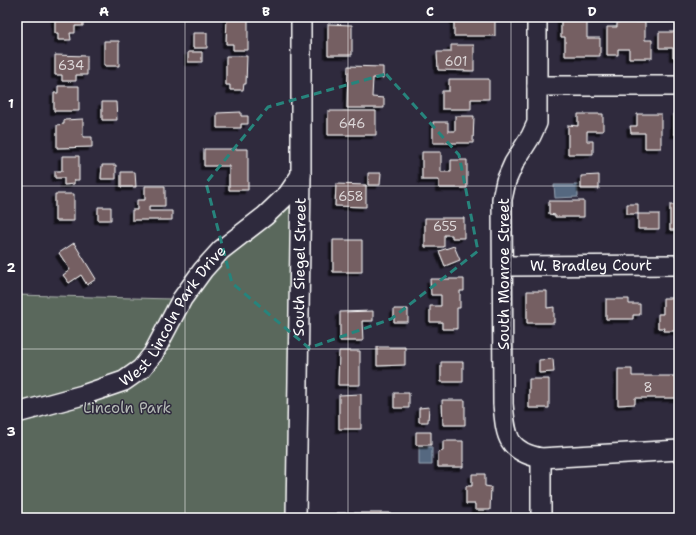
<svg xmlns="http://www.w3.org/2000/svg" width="696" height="535" viewBox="0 0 696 535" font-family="'Shantell Sans',sans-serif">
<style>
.green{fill:#5a675c;stroke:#acb3ae}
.water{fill:#546880;stroke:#98a4b3}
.building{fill:#745e62;stroke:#fff;filter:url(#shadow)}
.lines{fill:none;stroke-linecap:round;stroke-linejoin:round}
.minor-casing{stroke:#fff;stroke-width:22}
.minor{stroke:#2f2a3d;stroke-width:19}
.marked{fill:none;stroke:#27847c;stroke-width:3;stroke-dasharray:8 5;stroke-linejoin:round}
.grid{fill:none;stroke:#fff;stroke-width:1;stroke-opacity:0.55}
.labels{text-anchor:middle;stroke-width:3;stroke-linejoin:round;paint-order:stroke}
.number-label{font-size:13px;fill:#dcd7d8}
.street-label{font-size:15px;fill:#fff;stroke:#2f2a3d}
.park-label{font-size:15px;fill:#b5bbb6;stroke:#2f2a3d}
.neatline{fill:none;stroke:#fff;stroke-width:1.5}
.grid-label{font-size:13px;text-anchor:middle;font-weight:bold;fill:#fff}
</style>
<defs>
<filter id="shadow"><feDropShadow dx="-3.5" dy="3.5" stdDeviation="0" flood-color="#0009"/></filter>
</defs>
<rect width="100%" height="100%" fill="#2f2a3d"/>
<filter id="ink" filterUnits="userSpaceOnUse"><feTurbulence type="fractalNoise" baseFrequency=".025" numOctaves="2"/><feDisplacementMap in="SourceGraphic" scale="8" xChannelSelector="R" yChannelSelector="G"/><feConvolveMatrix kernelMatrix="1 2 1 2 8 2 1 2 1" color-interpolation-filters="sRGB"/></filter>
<g filter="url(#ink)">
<path class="green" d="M292 175 291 518H17V295L172 299 215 248 280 190Z"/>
<path class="water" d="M554 185H578V197L555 198Z
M419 447H432V465H419Z"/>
<path class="building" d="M55 17H83V26H75V33H70L71 40H58V33H55Z
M227 17H248V50H233V44H226Z
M454 17H495V36H454Z
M561 17H587V38H600V56H565V37H561Z
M617 22H645V40H652V58H629V49H618V55H607V27H617Z
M328 24 352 25V55H328Z
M659 32H679V57H673V48H659Z
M193 33H207V48H193Z
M104 41H119V66H104Z
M451 45H474V71L438 70 437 52H451Z
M188 52H202V62H188Z
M55 55 87 56V75H76V81H62V75H55Z
M226 56H247L246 84H244L243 90H230V85H226Z
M348 66 383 67V78H373L372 97 384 98V108H347Z
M449 79H489V99H471V109H442V91H449Z
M58 86H79V111H54V93H58Z
M102 102H116L117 120H102Z
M328 111H376V135H328Z
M241 112V116H248V124H241V128H217V113Z
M674 113H679V134H674Z
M578 114H603V131H587V141H593V154H568V125L578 126Z
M637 114H661V148H645V133H631L630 126H637Z
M455 116H474L473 143H433V122H448V131H455Z
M83 119V137H92V147L57 148V125L64 124V120Z
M204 149H248V190H229V166H204Z
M422 152H441V172H451V160H467V188H439V180H422Z
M62 156H79V180H74V184L64 185V178H55V171H62Z
M102 165H116V179H101Z
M121 172H135L136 187H121Z
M368 173H381L380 185H368Z
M599 175V189H581V176Z
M336 184 366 185V207L335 206Z
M145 186H165V206H149V211H172V220H132V210H137V200H145Z
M55 194H74V221H55Z
M549 201H584V217H555V215L549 214Z
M627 204H638V214H627Z
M670 205H679V230H670Z
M98 207H111V220H98Z
M638 214H659V229H638Z
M425 218H464V238H452V235H444V247H425Z
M333 240H362V272H333Z
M74 243 96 279 87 285 81 275 69 283 63 275 70 270 59 253Z
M454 246 460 260 445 266 439 251Z
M430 279H464V291H460V308H457V329H442V322H430V306H441V295H431Z
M527 291H547V308L554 307V323H527Z
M663 298H679V309H678V331H664L665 328H658V314H663Z
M606 299H629V304H640V315H633V319H606Z
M394 309H408V322H394Z
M373 311V321H362L363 341H340V312Z
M377 347H405V365L377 366Z
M339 351H360V385H338Z
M553 359 554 372 539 373V360Z
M441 362H463V382H441Z
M618 369H632V376H678V398H635V404L618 405Z
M529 379H549V408H529Z
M394 393H409V408H394Z
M361 394V429H339V395Z
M442 400H465V425H443Z
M429 407 428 422H419V408Z
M416 432H431V445H416Z
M443 441H463V467H438V452L443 451Z
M472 474H485V486L491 487 490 510H475V504H466V486H472Z
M337 513H390V518H337Z"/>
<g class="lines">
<g class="minor-casing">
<g id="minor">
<path d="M537 17V123L531 136 514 163 506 181 502 199 503 404C506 435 506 451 541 458L679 450"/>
<path d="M537 86H679"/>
<path id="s1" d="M503 266 679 265"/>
<path id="s2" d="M17 413 83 395 124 381 141 369 153 354 182 299 203 270 221 250 265 216 288 194 301 175"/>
<path d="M541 458V518"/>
<path id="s3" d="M296 518 301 175V17"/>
</g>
</g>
<use href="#minor" class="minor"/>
</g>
</g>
<path class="marked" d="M386 74 459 155 478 251 391 319 309 348 232 283 206 183 268 107Z"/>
<path class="grid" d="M185 17V518M348 17V518M511 17V518M17 186H679M17 349H679"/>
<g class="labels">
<g class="number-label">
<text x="456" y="66">601</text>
<text x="71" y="70">634</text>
<text x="352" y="128">646</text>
<text x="351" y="201">658</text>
<text x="445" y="231">655</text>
<text x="648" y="392">8</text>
</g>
<g class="street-label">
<text dy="5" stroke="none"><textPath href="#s1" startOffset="88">W. Bradley Court</textPath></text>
<text dy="5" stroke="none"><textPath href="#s3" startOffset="251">South Siegel Street</textPath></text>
<text transform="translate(504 274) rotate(-90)" y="5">South Monroe Street</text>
<text dy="5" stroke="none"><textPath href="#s2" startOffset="194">West Lincoln Park Drive</textPath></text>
</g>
<g class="park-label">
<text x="127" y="413">Lincoln Park</text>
</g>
</g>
<rect width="696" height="535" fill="none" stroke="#2f2a3d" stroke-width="44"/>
<rect x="22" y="22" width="652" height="491" class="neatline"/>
<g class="grid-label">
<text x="104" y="16">A</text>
<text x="266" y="16">B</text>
<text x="430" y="16">C</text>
<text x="592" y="16">D</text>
<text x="11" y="108">1</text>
<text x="11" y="272">2</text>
<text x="11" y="436">3</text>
</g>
</svg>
